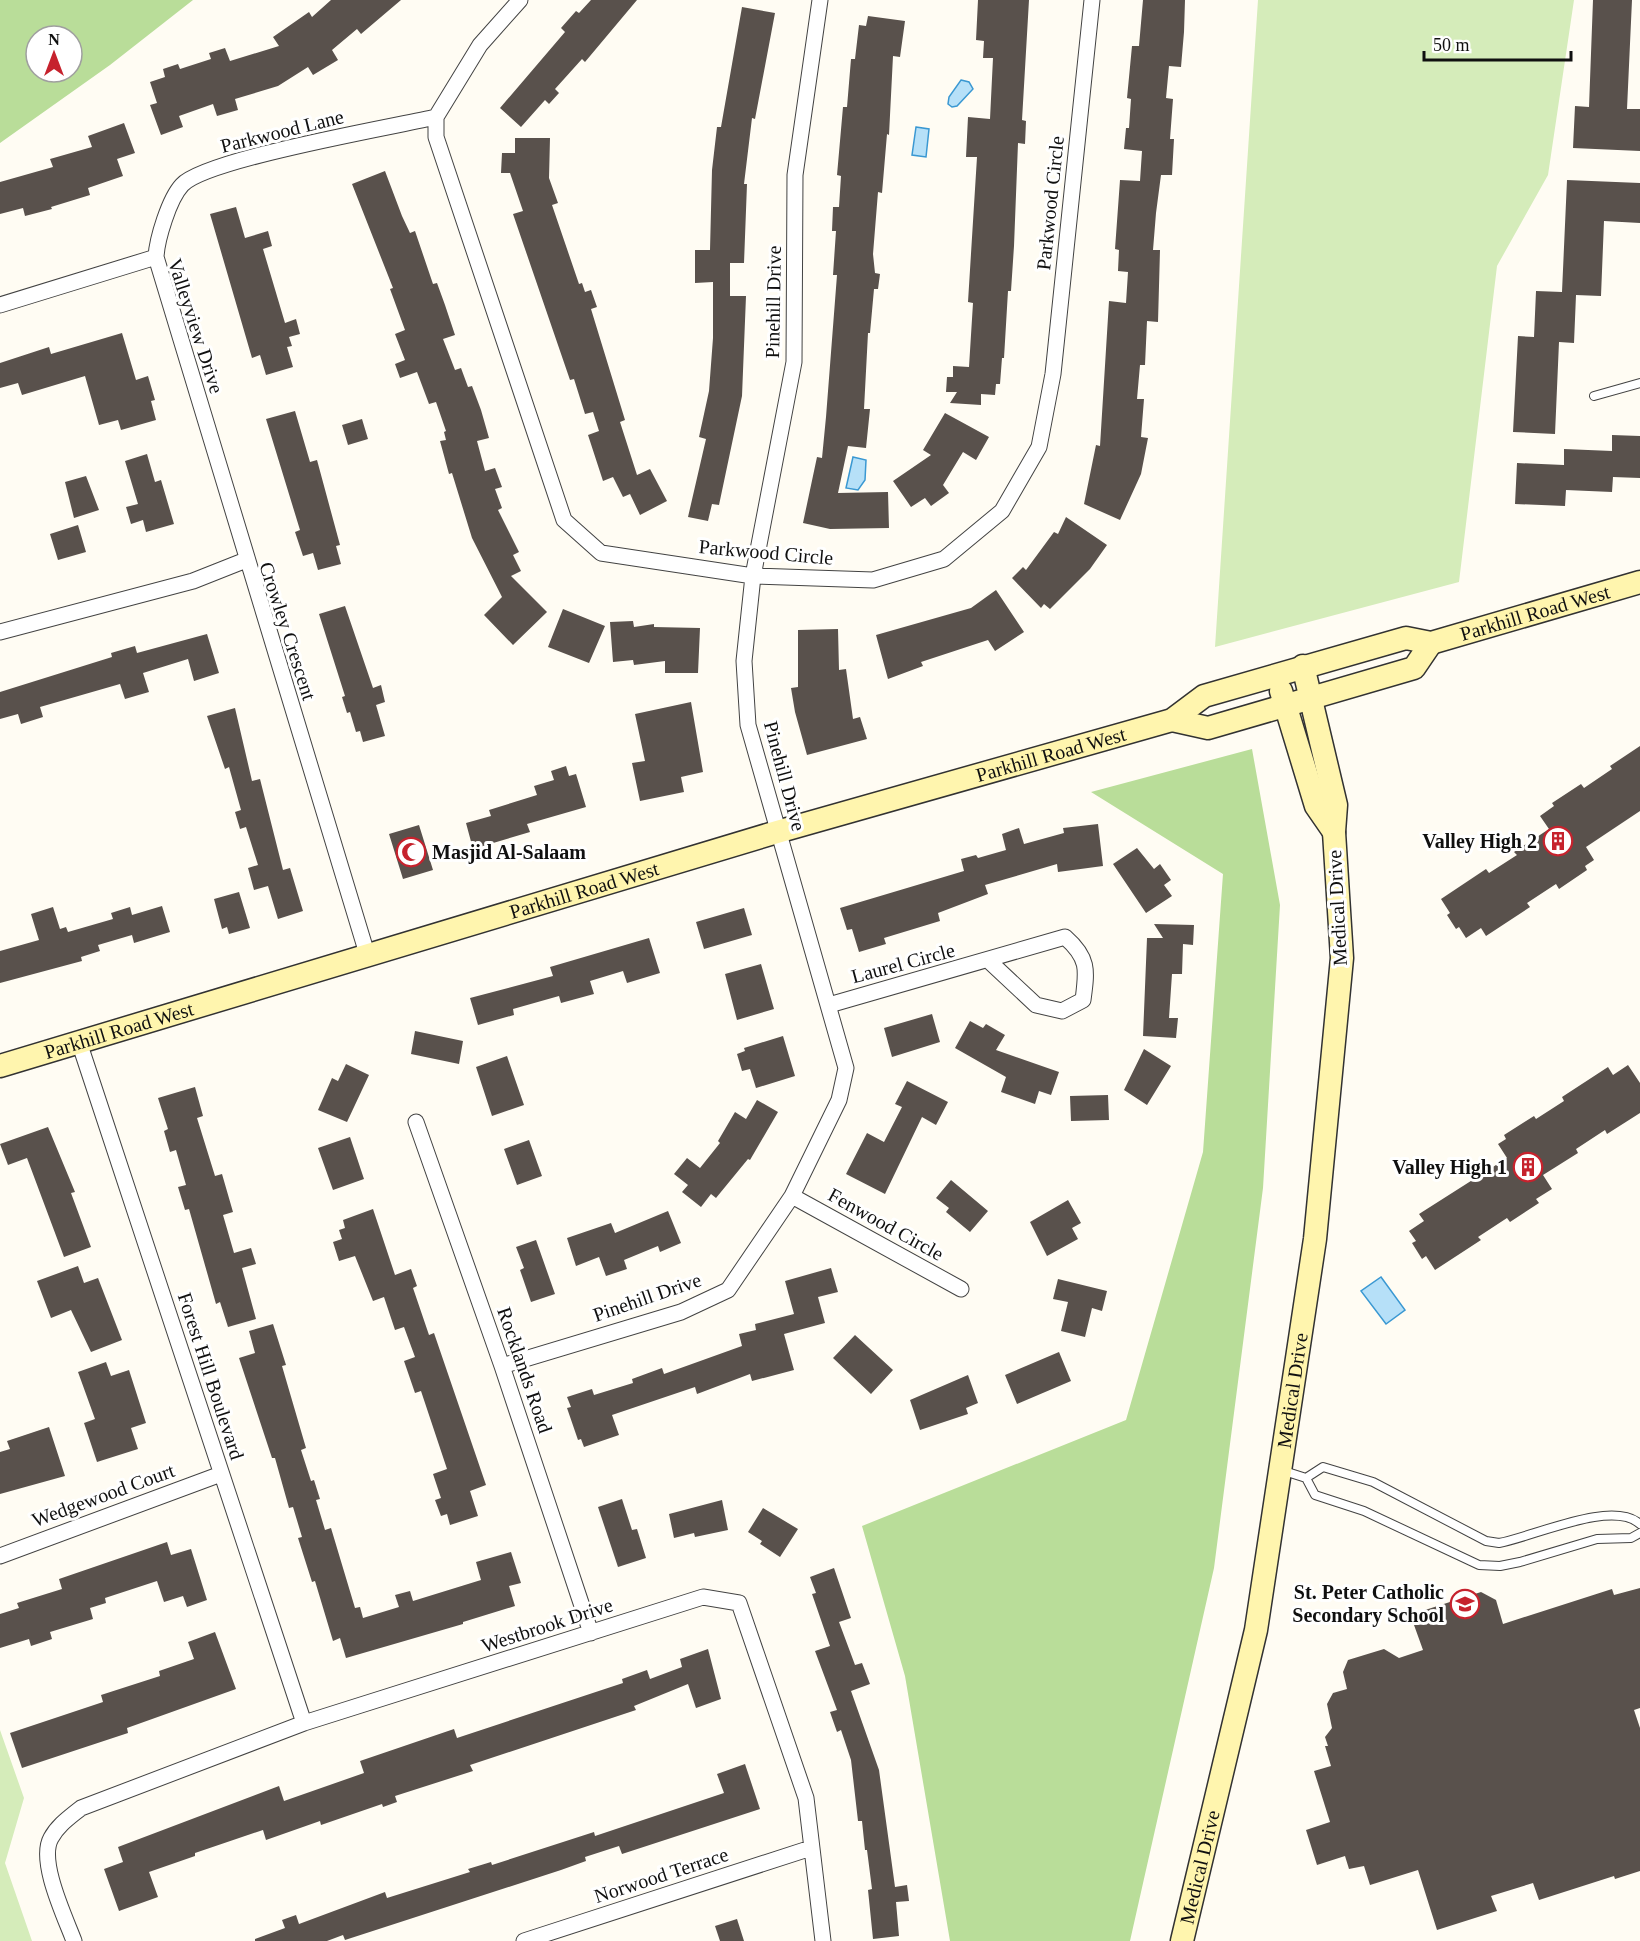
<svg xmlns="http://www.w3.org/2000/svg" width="1640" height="1941" viewBox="0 0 1640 1941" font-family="'Times New Roman',serif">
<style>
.green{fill:#d5ecba}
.forest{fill:#b9dd99;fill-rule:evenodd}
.water{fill:#b6e0f8;stroke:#3a98d2;stroke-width:1.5}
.building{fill:#59514c}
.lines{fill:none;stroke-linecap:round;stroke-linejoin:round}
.lane-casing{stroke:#434343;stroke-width:10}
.street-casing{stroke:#434343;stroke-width:17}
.secondary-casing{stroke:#323232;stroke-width:25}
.lane{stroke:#fff;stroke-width:8}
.street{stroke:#fff;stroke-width:15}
.secondary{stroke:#fff5ae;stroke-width:22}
.labels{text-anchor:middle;stroke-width:6;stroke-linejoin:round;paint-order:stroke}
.street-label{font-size:20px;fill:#101010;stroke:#fff}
.poi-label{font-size:20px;font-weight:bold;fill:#101010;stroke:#fff;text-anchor:end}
</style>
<rect width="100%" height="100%" fill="#fffcf3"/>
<path class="green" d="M1258 0H1574L1548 175 1497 266 1459 582 1215 647Z
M0 1730 24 1798 5 1863 32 1941H0Z"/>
<path class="forest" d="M0 0H193L110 65 0 143ZM36 36H72V72H36Z
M1252 749 1280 905 1263 1188 1214 1568 1130 1941H950L905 1676 862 1526 1126 1420 1203 1152 1223 874 1091 792Z"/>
<path class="water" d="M961 80 969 82 973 89 957 106 952 107 948 104 949 97Z
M916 127 929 129 926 157 912 155Z
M853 457 866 460 865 480 858 490 846 488Z
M1381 1277 1405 1310 1386 1324 1361 1291Z"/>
<path class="building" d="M331 0H401L361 34 357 29 332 50 338 60 313 75 308 67 278 86 235 99 238 110 217 116 213 104 179 116 183 127 161 135 150 105 157 103 150 82 165 77 163 69 178 64 180 69 211 59 209 53 225 48 230 61 279 46 273 37 309 12 312 17Z
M591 0H637L585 62 582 59 555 89 559 93 549 104 545 100 521 127 500 108 565 32 561 28 576 11 579 13Z
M978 0H1029L1022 120 1026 121 1025 144 1018 143 1014 246 1011 291H1008L1004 358H1002L1000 384H996L995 395 981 394V405L950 403 957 392H946L947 377H953V366L969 367 973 303 968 302 977 157H966L968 117 990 119 993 58H983L984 41 976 40Z
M1143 0H1185L1184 32 1181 67 1169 66 1166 98 1173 99 1170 139H1174L1172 175H1161L1156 213 1153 250H1160L1158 322 1147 321 1145 365H1140L1137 399H1144L1141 437 1148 438 1141 474 1120 520 1084 504 1096 445 1100 446 1109 301 1126 303 1128 272 1118 271 1119 250 1115 249 1120 180 1140 181 1142 151 1124 149 1126 128H1129L1131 99 1127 98 1132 46H1139Z
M1593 0H1632L1627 109H1640V151L1573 148 1575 106 1589 107Z
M742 7 775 13 755 119 752 118 744 184H747L744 263H730V296H746L742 396 719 505 712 504 708 521 688 517 706 439 699 437 709 391 713 338V282L695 283V250H710L712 170 717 127H721Z
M868 16 905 21 900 57 893 56 889 135 887 134 882 193 878 192 873 254 875 273 880 274 878 289H874L870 333H868L864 409H870L866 448 848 446 838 493 888 492 889 528 830 529 803 523 817 457 822 458 826 417 837 275H833L836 231H832L833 207H839L841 176 837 175 843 107H847L851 59H855L859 25 866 26Z
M124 123 135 153 117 159 123 176 88 188 90 195 51 207 52 209 25 216 23 208 0 214V182L53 167 50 159 92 147 88 136Z
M515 138H550L549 178 558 203 552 205 579 284 582 283 585 292 591 290 597 307 591 309 625 420 620 422 637 475 650 469 667 501 640 515 630 494 623 497 613 477 603 481 588 435 599 431 593 412 585 414 574 379 570 380 513 214 523 211 510 173H501L502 153H515Z
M385 171 402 216 410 233 415 231 433 284 437 283 445 305 455 335 443 339 455 370 461 368 468 387 472 386 481 410 489 438 477 441 485 471 495 468 502 487 495 489 502 508 498 510 519 552 513 555 521 571 511 576 547 612 513 645 484 615 502 597 472 538 452 473 449 474 440 441 446 440 444 432 446 431 436 402 429 404 417 372 400 378 395 364 405 360 395 334 405 330 390 289 393 288 352 184Z
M1567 180 1640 183V223L1604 221 1601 296 1576 295 1574 343 1559 342 1555 434 1513 432 1518 336 1534 337 1536 291 1562 292Z
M236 207 245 238 268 231 272 246 263 249 285 323 296 319 300 334 289 337 292 346 287 347 293 367 266 375 260 355 252 358 210 214Z
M122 333 136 380 148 376 155 400 151 401 156 420 121 430 118 420 99 425 85 376 22 395 18 383 0 388V363L49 347 51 354Z
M295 411 310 462 317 460 340 545 336 546 341 564 318 570 313 553 303 556 295 532 300 530 266 419Z
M945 413 989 437 976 460 963 452 943 485 949 493 931 506 925 498 911 507 893 481 931 455 923 450Z
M362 419 368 439 348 445 342 425Z
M1612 435 1640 436V478L1613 477 1612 492 1566 490 1565 506 1515 504 1517 463 1564 465V449L1612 451Z
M147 454 155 482 161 480 174 524 146 532 143 520 131 524 126 507 138 504 125 461Z
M86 476 99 510 74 518 65 482Z
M1066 517 1107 545 1090 569 1050 609 1044 604 1041 608 1012 578 1023 567 1026 570 1054 532 1058 534Z
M78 525 86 552 58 560 50 534Z
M996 590 1024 632 995 651 988 640 921 662 923 666 888 679 876 635 971 608Z
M345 606 373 688 381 685 385 702 376 705 385 736 363 742 360 731 356 732 350 712 347 713 342 697 345 696 319 614Z
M563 609 605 626 589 663 548 647Z
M633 621 634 627 654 624V627L700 628 698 673H665V661L634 665 633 660 613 662 610 622Z
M838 629 839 670 846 669 853 719 860 717 867 739 807 755 795 712 791 688 798 687V630Z
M207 634 219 673 194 681 188 659 143 673 149 692 125 699 120 684 40 707 43 717 21 724 18 714 0 719V692L112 657 111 653 135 646 137 653Z
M691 702 703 772 681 777 684 792 640 801 632 763 645 761 635 714Z
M235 708 252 781 260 779 283 870 290 868 303 911 278 919 268 886 254 890 248 868 258 865 246 827 240 829 235 812 241 810 229 767 225 769 207 716Z
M1640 746V811L1586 847 1594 860 1585 866 1587 870 1559 889 1556 884 1527 903 1530 907 1486 936 1481 928 1466 938 1459 927 1456 929 1447 915 1450 913 1441 899 1486 869 1489 873 1517 855 1514 852 1549 829 1540 816 1554 806 1552 803 1581 784 1584 788 1612 769 1610 766Z
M566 766 569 776 576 774 586 807 527 824 530 832 473 849 466 823 491 816 489 810 537 795 534 786 554 780 551 771Z
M1098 824 1103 866 1058 872 1057 864 985 885 988 894 938 913 940 921 884 938 886 944 859 952 852 929 847 930 840 908 964 871 961 859 976 855 978 858 1006 850 1002 834 1019 828 1024 844 1064 833 1063 828Z
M419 825 433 870 403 879 389 834Z
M1137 848 1154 869 1160 864 1171 880 1164 885 1172 896 1146 913 1113 864Z
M239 892 250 928 229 934 227 927 222 929 214 899Z
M162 906 170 932 134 943 132 935 98 945 100 951 81 957 82 961 0 983V951L39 940 31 914 53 907 60 929 66 927 68 932 113 919 111 913 130 907 132 915Z
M744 908 752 935 704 949 696 922Z
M1154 924 1194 925 1193 945 1183 944 1182 974H1172L1169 1018H1178L1176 1038 1143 1036 1147 938H1163Z
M649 938 660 973 627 983 623 971 590 981 594 994 561 1003 559 996 513 1009 514 1015 478 1025 470 998 553 976 550 967Z
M761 964 774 1009 737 1020 725 974Z
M932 1014 940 1042 892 1057 884 1028Z
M970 1021 983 1028 986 1024 1005 1035 996 1050 1059 1072 1051 1095 1039 1091 1035 1104 1001 1092 1006 1077 955 1048Z
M415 1031 463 1041 459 1064 411 1054Z
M783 1036 795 1076 756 1088 750 1069 742 1071 737 1054 745 1051 744 1048Z
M1144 1049 1171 1066 1147 1105 1124 1090Z
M507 1056 524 1105 492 1116 476 1067Z
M346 1064 369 1075 347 1122 318 1110 332 1078 338 1081Z
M1628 1065 1640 1083V1113L1607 1134 1605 1130 1576 1149 1578 1153 1543 1175 1552 1189 1536 1199 1539 1203 1510 1222 1507 1218 1478 1237 1481 1240 1435 1270 1426 1256 1422 1259 1412 1243 1416 1241 1409 1231 1424 1221 1419 1214 1507 1158 1498 1144 1506 1139 1504 1135 1534 1116 1536 1119 1564 1101 1562 1097 1608 1067 1613 1075Z
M907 1081 948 1102 936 1125 922 1117 885 1194 846 1174 867 1133 884 1142 902 1107 895 1104Z
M195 1087 203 1116 197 1118 215 1176 222 1174 233 1212 223 1215 234 1253 251 1248 256 1264 242 1268 256 1319 228 1327 220 1302 216 1304 189 1209 185 1210 178 1187 186 1185 176 1150 170 1152 164 1131 168 1129 158 1098Z
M1108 1095 1109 1120 1071 1121 1070 1096Z
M757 1100 778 1112 750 1160 748 1159 716 1198 711 1194 701 1207 682 1192 688 1185 674 1174 687 1158 700 1168 720 1143 718 1141 735 1112 746 1119Z
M48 1127 75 1192 71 1193 91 1247 64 1257 27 1158 8 1165 0 1144Z
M350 1137 364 1179 333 1190 318 1148Z
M529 1140 542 1176 517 1185 504 1149Z
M951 1180 988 1211 970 1232 946 1212 949 1208 936 1198Z
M1068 1200 1081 1223 1072 1228 1078 1239 1047 1256 1030 1222Z
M373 1209 395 1275 411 1269 417 1286 413 1288 429 1335 434 1333 486 1485 470 1491 478 1516 450 1525 447 1514 441 1516 435 1500 441 1498 433 1474 447 1469 421 1391 415 1393 404 1361 415 1357 404 1327 395 1330 384 1297 373 1301 355 1256 339 1261 333 1242 342 1239 339 1230 345 1228 343 1220Z
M668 1211 681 1243 660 1252 658 1246 624 1260 627 1269 606 1276 599 1257 576 1266 567 1238 611 1223 615 1233Z
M536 1240 555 1294 531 1302 520 1270 524 1268 516 1247Z
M78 1266 84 1283 98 1278 122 1340 91 1352 71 1310 51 1318 37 1281Z
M831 1268 838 1292 818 1297 825 1323 784 1334 794 1370 752 1381 750 1374 697 1394 695 1387 612 1415 619 1435 584 1447 581 1439 578 1440 567 1408 571 1407 567 1397 592 1389 594 1395 633 1383 632 1379 662 1368 664 1374 742 1346 739 1334 756 1330 755 1324 794 1314 785 1281Z
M1058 1279 1107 1291 1102 1311 1092 1308 1085 1337 1061 1331 1068 1302 1053 1299Z
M273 1324 286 1365 282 1366 306 1448 301 1450 311 1481 314 1480 320 1499 316 1500 325 1530 331 1528 355 1608 360 1607 363 1618 399 1607 395 1595 410 1591 413 1601 481 1580 476 1562 511 1552 521 1583 509 1586 515 1606 463 1622V1624L346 1658 340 1638 333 1641 315 1581 312 1582 298 1538 302 1537 293 1507 289 1508 275 1458H272L239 1358 255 1353 249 1331Z
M855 1335 893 1370 871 1394 833 1358Z
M1059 1352 1071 1381 1017 1404 1005 1375Z
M106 1362 111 1376 129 1370 146 1423 131 1428 138 1449 97 1462 84 1423 95 1419 78 1372Z
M968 1375 978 1403 966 1408 968 1414 920 1430 910 1400Z
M49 1427 65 1476 0 1494V1452L10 1449 7 1441Z
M622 1499 632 1530 637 1529 646 1558 618 1567 598 1507Z
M722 1500 728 1530 695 1537 694 1533 674 1538 669 1514Z
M763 1508 798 1529 780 1557 760 1544 762 1541 748 1532Z
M167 1542 171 1555 191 1549 207 1600 187 1607 183 1596 164 1602 157 1581 105 1598 106 1603 90 1608 93 1619 50 1632 52 1639 31 1646 29 1639 0 1648V1614L19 1608 17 1603 62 1589 59 1579Z
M834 1568 851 1618 839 1622 855 1665 862 1663 870 1684 851 1691 879 1770 895 1887 907 1885 909 1901 896 1902 899 1936 873 1939 868 1890 872 1889 867 1850H865L862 1821H858L851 1760 841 1730 837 1732 830 1712 837 1710 815 1651 830 1646 812 1594 816 1593 810 1577Z
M1640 1588V1708L1634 1710 1640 1728V1871L1615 1879 1614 1876 1539 1900 1533 1883 1491 1896 1497 1911 1437 1930 1418 1870 1370 1885 1364 1866 1349 1869 1345 1856 1317 1865 1306 1830 1330 1822 1314 1771 1331 1766 1325 1746H1328L1325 1737 1332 1728 1327 1704 1333 1693 1347 1689 1343 1672 1348 1660 1384 1649 1399 1658 1423 1650 1414 1625 1422 1611 1481 1592 1496 1600 1503 1624 1612 1589 1614 1595Z
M215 1632 236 1689 127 1728 128 1733 22 1768 10 1733 103 1702 101 1695 160 1676 159 1671 194 1659 188 1642Z
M708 1649 721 1699 696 1708 688 1684 634 1706 636 1710 470 1765 473 1771 395 1796 397 1802 383 1807 382 1804 321 1825 320 1821 266 1840 263 1830 195 1853V1856L149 1872 158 1897 119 1911 104 1869 123 1862 118 1847 279 1786 284 1801 364 1773 360 1761 454 1729 457 1738 623 1683 622 1679 647 1670 650 1679 682 1667 680 1659Z
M745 1764 760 1809 622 1854 619 1846 585 1857 586 1861 561 1870 345 1940 343 1935 327 1941H255V1939L285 1928 282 1920 296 1915 299 1924 385 1892 387 1898 470 1872 468 1869 491 1862 492 1865 594 1832 595 1836 724 1793 717 1774Z
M737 1919 744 1941H720L715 1926Z"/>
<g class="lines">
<g class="lane-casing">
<path id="lane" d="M1594 396 1640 383
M1281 1470 1306 1478 1315 1495 1364 1511 1479 1565 1500 1566 1520 1562 1597 1539 1631 1538 1640 1533
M1306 1478 1323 1467 1373 1482 1486 1541 1499 1543C1533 1537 1612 1499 1640 1524"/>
</g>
<g class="street-casing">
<path id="street" d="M520 0 480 45 436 117V137L564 520 601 553 753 576 873 580 944 559 1002 511 1039 447 1053 374 1092 0
M0 305 156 257
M0 632 193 581 246 560
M368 957 156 257C157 239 169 199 182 185 206 159 392 127 436 117
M829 1005 1065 937C1089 958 1087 970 1083 1000L1062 1011 1036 1005 989 961
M79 1042 304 1723
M416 1122 502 1366 591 1633
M792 1196 961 1289
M502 1366 681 1312 728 1290 792 1196 839 1100 846 1068 748 725 744 661 753 576 794 362 795 175 820 0
M0 1556 221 1474
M74 1941C65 1917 38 1861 51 1838 58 1825 70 1817 81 1808L304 1723 703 1597 739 1603 806 1798 823 1941
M524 1941 811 1848"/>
</g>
<g class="secondary-casing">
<g id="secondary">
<path d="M1281 691 1316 806 1334 832"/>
<path d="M1172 720 1208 728 1414 668 1431 643"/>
<path id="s1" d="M0 1066 777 832 1172 720 1204 696 1406 638 1431 643 1640 582"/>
<path id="s2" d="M1182 1941 1256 1630 1315 1239 1342 958 1334 832 1336 805 1303 666"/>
</g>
</g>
<use href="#lane" class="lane"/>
<use href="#street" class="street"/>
<use href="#secondary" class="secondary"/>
</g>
<defs>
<g id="building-ring" transform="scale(1.5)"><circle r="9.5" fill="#fff" stroke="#c6222d" stroke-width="1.5"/><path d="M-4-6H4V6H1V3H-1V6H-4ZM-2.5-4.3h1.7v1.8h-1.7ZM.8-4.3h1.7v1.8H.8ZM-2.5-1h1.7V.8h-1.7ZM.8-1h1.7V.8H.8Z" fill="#c6222d"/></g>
<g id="mosque-ring" transform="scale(1.5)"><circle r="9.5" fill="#fff" stroke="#c6222d" stroke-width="1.5"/><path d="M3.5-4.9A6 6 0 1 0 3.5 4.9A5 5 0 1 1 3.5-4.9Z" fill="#c6222d"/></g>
<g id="school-ring" transform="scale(1.5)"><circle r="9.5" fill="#fff" stroke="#c6222d" stroke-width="1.5"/><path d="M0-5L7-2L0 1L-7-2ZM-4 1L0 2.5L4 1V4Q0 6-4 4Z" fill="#c6222d"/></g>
</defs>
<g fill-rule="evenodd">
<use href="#building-ring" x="1558" y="841"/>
<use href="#mosque-ring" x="411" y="852"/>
<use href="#building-ring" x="1528" y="1167"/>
<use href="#school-ring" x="1465" y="1604"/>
</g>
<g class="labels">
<g class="street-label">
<text transform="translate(282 131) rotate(-14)" y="7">Parkwood Lane</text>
<text transform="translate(1050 203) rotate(-84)" y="7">Parkwood Circle</text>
<text transform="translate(773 302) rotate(-89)" y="7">Pinehill Drive</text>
<text transform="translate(196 326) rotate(72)" y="7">Valleyview Drive</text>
<text transform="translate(766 552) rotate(5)" y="7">Parkwood Circle</text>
<text dy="7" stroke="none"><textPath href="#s1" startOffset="1606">Parkhill Road West</textPath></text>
<text transform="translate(288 631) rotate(72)" y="7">Crowley Crescent</text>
<text dy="7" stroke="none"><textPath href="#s1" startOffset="1096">Parkhill Road West</textPath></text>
<text transform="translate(785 776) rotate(75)" y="7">Pinehill Drive</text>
<text dy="7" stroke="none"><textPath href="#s1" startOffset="610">Parkhill Road West</textPath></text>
<text transform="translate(1337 908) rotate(-93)" y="7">Medical Drive</text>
<text transform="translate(903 963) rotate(-15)" y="7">Laurel Circle</text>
<text dy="7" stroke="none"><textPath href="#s1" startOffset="124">Parkhill Road West</textPath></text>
<text transform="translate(886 1224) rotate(29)" y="7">Fenwood Circle</text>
<text transform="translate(647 1297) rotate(-19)" y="7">Pinehill Drive</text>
<text transform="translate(525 1370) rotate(71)" y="7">Rocklands Road</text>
<text transform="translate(211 1376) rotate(72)" y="7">Forest Hill Boulevard</text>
<text dy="7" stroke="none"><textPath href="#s2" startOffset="562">Medical Drive</textPath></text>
<text transform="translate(103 1495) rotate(-20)" y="7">Wedgewood Court</text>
<text transform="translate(547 1625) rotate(-18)" y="7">Westbrook Drive</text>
<text dy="7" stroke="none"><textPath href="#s2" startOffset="76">Medical Drive</textPath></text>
<text transform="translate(661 1875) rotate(-18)" y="7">Norwood Terrace</text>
</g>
<g class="poi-label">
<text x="1537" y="848">Valley High 2</text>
<text x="432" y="859" text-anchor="start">Masjid Al-Salaam</text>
<text x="1507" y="1174">Valley High 1</text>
<text x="1444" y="1599">St. Peter Catholic<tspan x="1444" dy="23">Secondary School</tspan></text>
</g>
</g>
<g transform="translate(54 54)"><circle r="28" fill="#ffffff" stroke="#9f9f9f" stroke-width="1.5"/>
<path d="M0-4.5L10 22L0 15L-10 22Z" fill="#c6222d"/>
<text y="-9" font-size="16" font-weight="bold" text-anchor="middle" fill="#101010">N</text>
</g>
<path d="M1424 51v9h147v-9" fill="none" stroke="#101010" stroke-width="3"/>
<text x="1433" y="51" font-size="18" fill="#101010" stroke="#ffffff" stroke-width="4.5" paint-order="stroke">50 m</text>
</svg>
